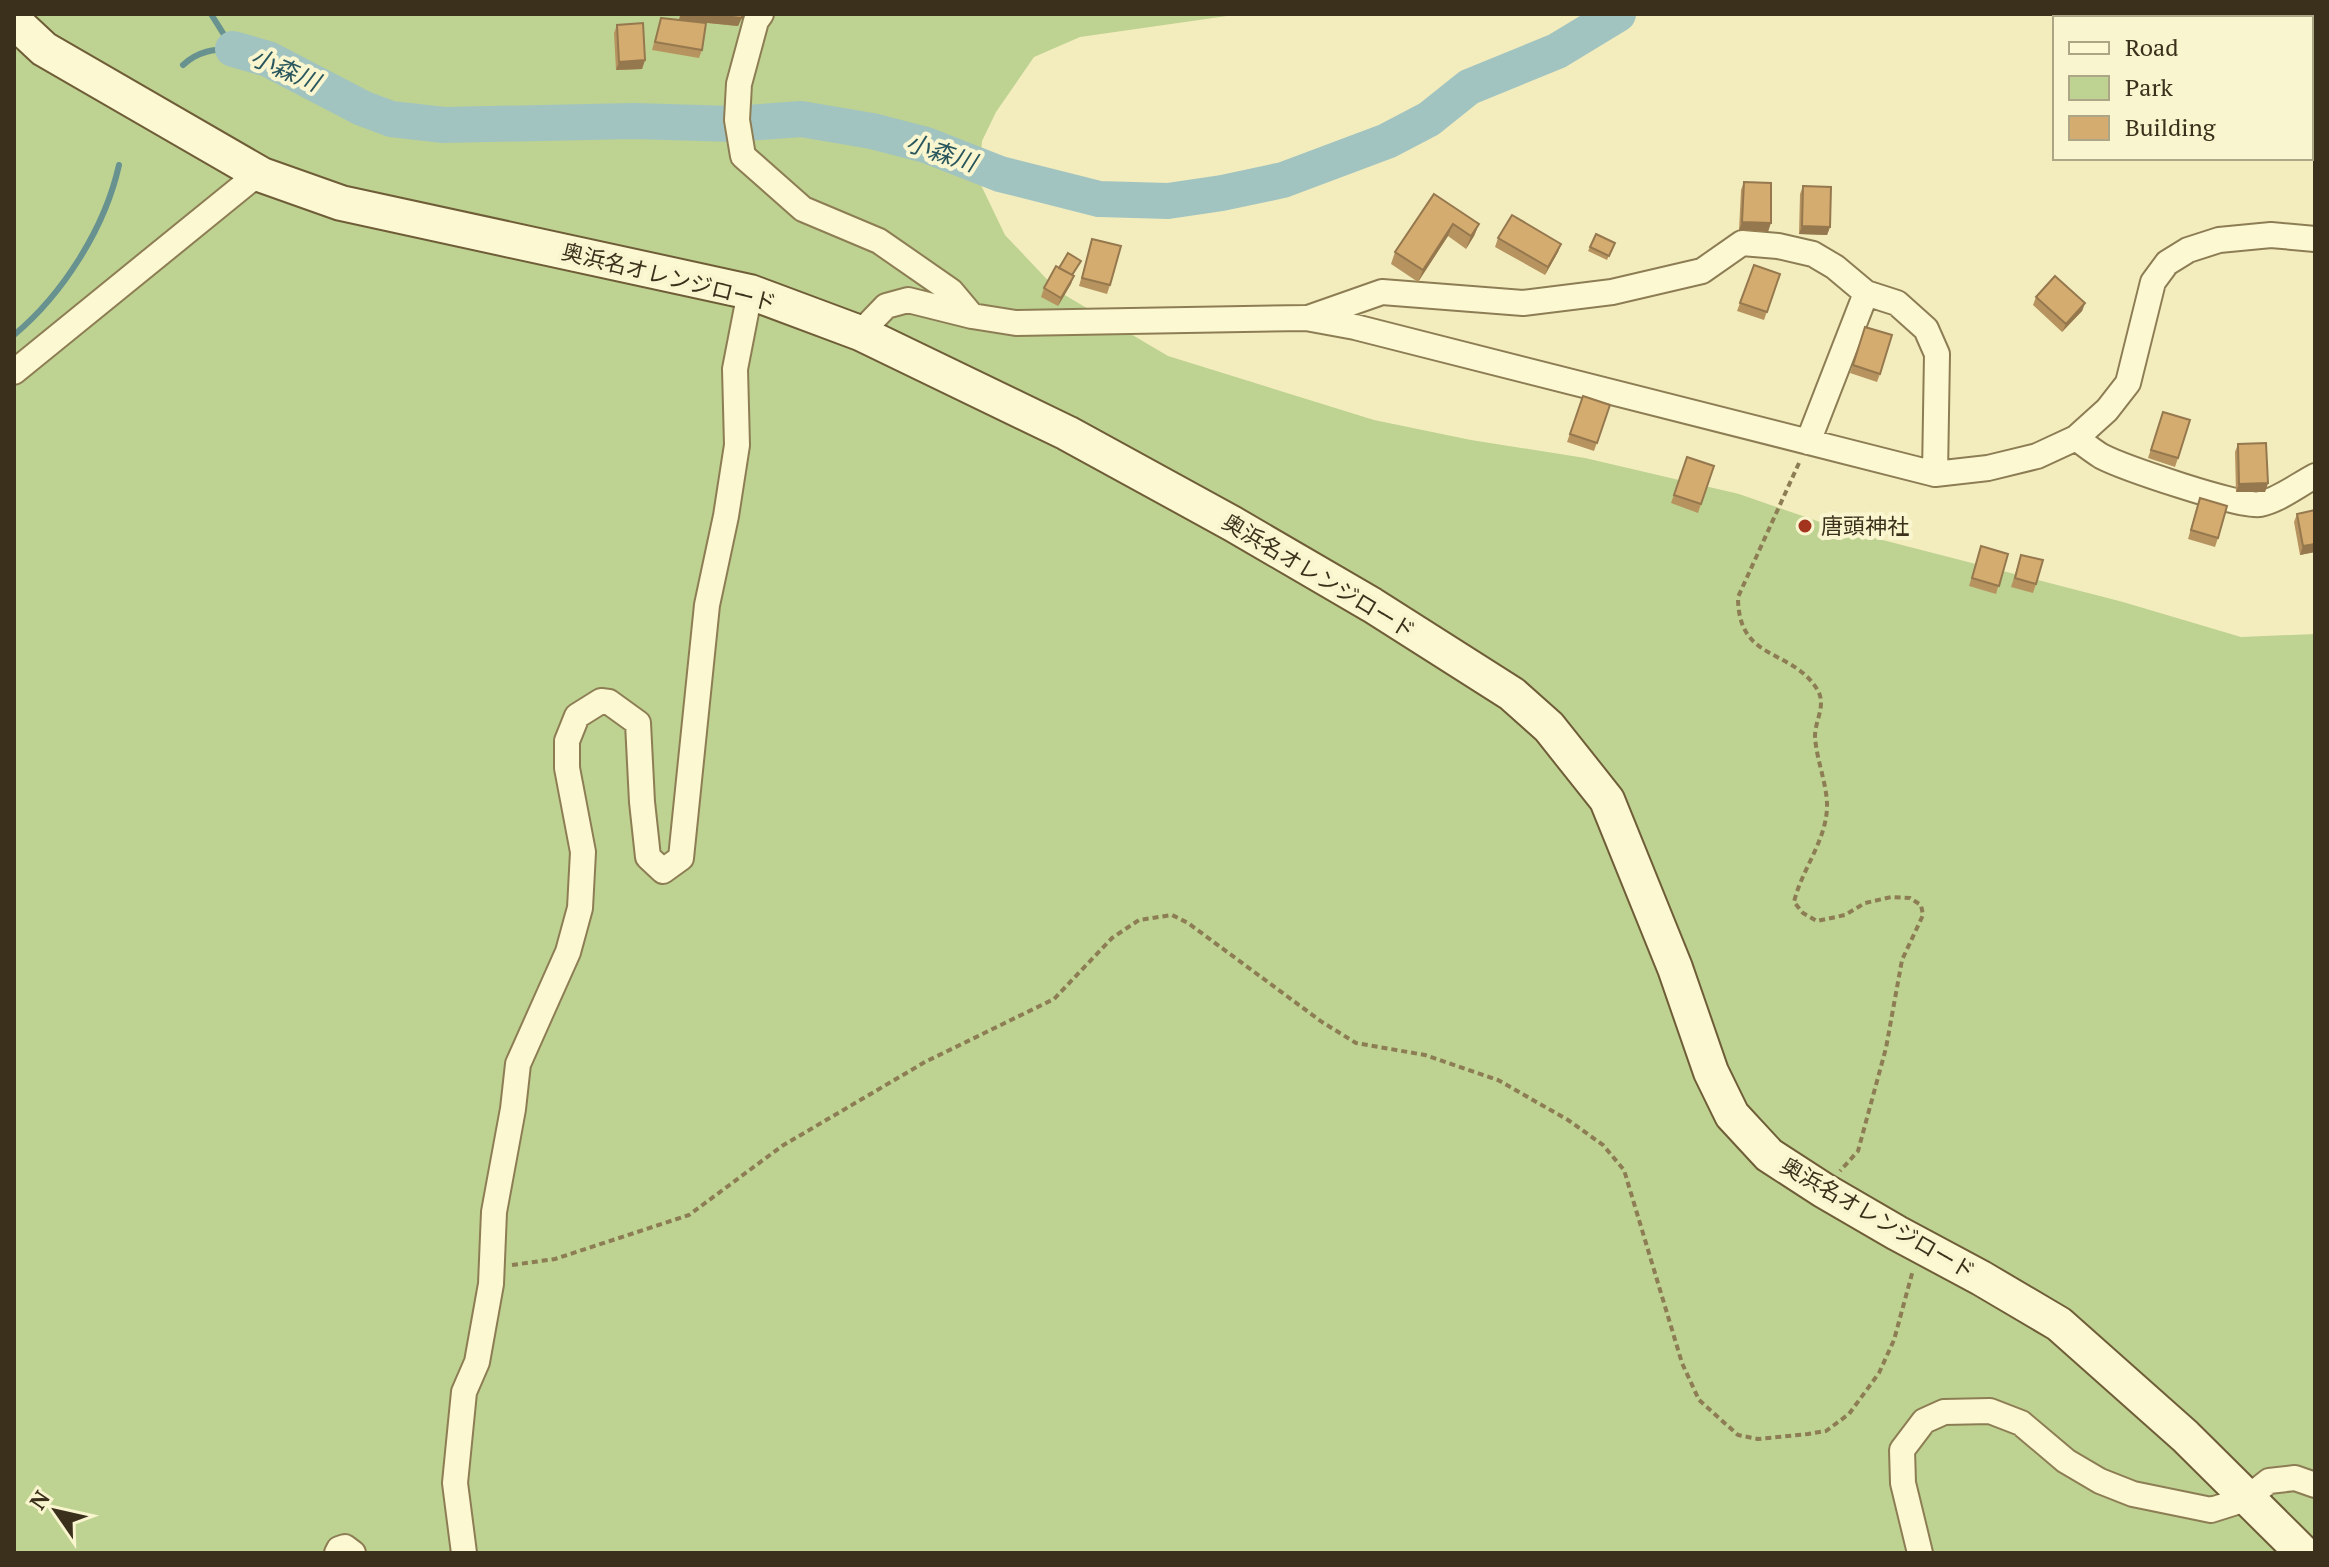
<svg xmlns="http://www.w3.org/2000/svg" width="2329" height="1567" viewBox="0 0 2329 1567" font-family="'PT Serif','Noto Sans JP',serif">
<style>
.green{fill:#bed291}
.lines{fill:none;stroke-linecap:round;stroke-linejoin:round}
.stream{stroke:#689290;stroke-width:6}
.river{stroke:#a2c4c0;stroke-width:36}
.street-casing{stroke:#8d7d54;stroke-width:28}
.secondary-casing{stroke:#6f5d38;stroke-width:38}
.path{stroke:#8d7d54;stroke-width:4;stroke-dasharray:6 4;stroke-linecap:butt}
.street{stroke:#fcf8d2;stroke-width:24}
.secondary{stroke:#fcf8d2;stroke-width:34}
.wall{fill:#b7945f}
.shaded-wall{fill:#95784e}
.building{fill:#d5ac6f;stroke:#95784e;stroke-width:2}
.poi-dot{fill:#a3351e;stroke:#f9f5ce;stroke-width:3}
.labels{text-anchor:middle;stroke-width:8;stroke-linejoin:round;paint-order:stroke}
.street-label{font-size:22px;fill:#3b301b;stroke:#f9f5ce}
.poi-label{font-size:22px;fill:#3b301b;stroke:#f9f5ce;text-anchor:start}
.water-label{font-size:24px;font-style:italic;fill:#28565c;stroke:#f9f5ce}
</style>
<rect width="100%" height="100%" fill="#f3edbe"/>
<path class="green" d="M14 14H1241L1080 37 1034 57 996 112 982 141 979 181 1005 235 1058 291 1168 356 1374 420 1471 440 1585 458 1739 494 1840 529 2123 602 2241 637 2315 634V1553H14Z"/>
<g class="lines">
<path class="stream" d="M211 14 233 49
M183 65C198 51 214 49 233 49
M14 335C63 294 105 228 119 165"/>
<path class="river" d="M233 49 268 59 362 108 391 119 444 125 634 121 734 124 801 119 872 131 926 145 1000 174 1099 199 1168 201 1222 193 1283 180 1387 141 1429 119 1469 87 1557 51 1618 14"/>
<g class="street-casing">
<path id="street" d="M761 14 756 21 739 84 737 120 743 156 803 209 879 241 951 291 972 316
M1308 318 1382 292 1523 303 1612 292 1702 271 1742 243 1778 246 1813 254 1835 267 1866 293 1897 303 1926 329 1937 354 1935 474
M860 333 886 306 908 300 972 316 1016 323 1306 318 1355 327 1935 474 1988 468 2037 456 2076 438 2107 410 2128 383 2153 282 2167 263 2188 250 2219 240 2271 235 2315 239
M14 372 249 181 262 175
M2076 438C2084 444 2093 451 2101 456 2122 467 2241 508 2260 504 2279 500 2298 485 2315 476
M1808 442 1866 293
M337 1553 339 1549 345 1547 353 1553
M464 1553 455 1483 464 1392 477 1362 491 1284 494 1212 513 1109 518 1064 568 952 580 908 583 852 567 768V741L577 716 601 701 609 702 638 723 642 802 648 857 663 871 681 858 707 605 726 516 737 445 735 369 750 292
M1920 1553 1903 1483 1902 1450 1924 1421 1944 1412 1990 1411 2021 1423 2066 1461 2100 1481 2133 1494 2211 1510 2246 1499 2269 1481 2295 1478 2315 1485"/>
</g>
<g class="secondary-casing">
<path id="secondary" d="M14 21 44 49 262 175 341 203 750 292 860 333 1067 433 1233 524 1372 605 1512 694 1549 727 1607 800 1675 968 1711 1072 1732 1115 1769 1155 1823 1190 1897 1233 1981 1278 2059 1324 2185 1436 2303 1553"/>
</g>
<path class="path" d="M1799 463 1738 597C1738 662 1790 647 1817 689 1827 705 1815 720 1815 736 1816 758 1826 781 1827 803 1828 839 1802 868 1794 902L1803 913 1817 921 1845 915 1865 903 1891 897 1910 898 1921 905 1923 915 1902 960 1886 1048 1858 1151 1840 1171
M512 1265 555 1259 689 1215 782 1146 925 1062 1054 999 1112 938 1139 920 1172 915 1188 923 1322 1022 1356 1043 1425 1055 1498 1080 1568 1120 1603 1145 1624 1170 1682 1363 1699 1400 1738 1435 1758 1439 1808 1434 1826 1431 1849 1414 1879 1373 1894 1340 1913 1270"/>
<use href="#street" class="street"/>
<use href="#secondary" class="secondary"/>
</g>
<path class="wall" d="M680 14H742L738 26 687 21 702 50 699 58 652 50 661 18 679 20Z
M617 25 645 60 642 69 616 70 614 33Z
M1744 182 1768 232 1739 230 1741 190Z
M1803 186 1830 227 1827 235 1799 234 1800 194Z
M1434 194 1479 224 1474 236 1466 249 1448 236 1418 282 1391 264 1395 252Z
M1596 234 1615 243 1607 260 1588 251Z
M1498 238 1561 244 1558 252 1545 275 1495 247Z
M1092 239 1110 285 1107 294 1079 286Z
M1081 261 1073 275 1071 284 1058 306 1041 297 1044 288Z
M1754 265 1780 274 1764 320 1737 311Z
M2036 297 2085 303 2082 311 2062 332 2033 305Z
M1865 327 1880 374 1877 382 1850 373Z
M1583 396 1610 405 1594 451 1567 442Z
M2163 412 2178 458 2175 467 2148 458Z
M2238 444 2268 483 2265 492H2236L2235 452Z
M1687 457 1714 466 1698 513 1671 503Z
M2197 507 2218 538 2215 547 2188 539Z
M2315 510V552L2300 555 2294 522 2297 514Z
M1981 546 2008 554 1996 594 1969 586Z
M2021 555 2036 584 2033 593 2011 587Z"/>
<path class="shaded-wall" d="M681 14H704L742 18 738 26 679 20Z
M645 60 642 69 616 70 619 62Z
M1742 222 1771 223 1768 232 1739 230Z
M1453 224 1448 236 1418 282 1423 270Z
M1479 224 1474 236 1466 249 1471 236Z
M1802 226 1830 227 1827 235 1799 234Z
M1561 244 1558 252 1545 275 1548 267Z
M1074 276 1071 284 1058 306 1061 298Z
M2085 303 2082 311 2062 332 2066 324Z
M2268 483 2265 492H2236L2239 484Z
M2315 544V552L2300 555 2303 546Z"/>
<path class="building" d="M704 14H742V18Z
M661 18 706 23 702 50 655 42Z
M643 23 645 60 619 62 617 25Z
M1744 182 1771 183V223L1742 222Z
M1803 186 1831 187 1830 227 1802 226Z
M1434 194 1479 224 1471 236 1453 224 1423 270 1395 252Z
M1512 215 1561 244 1548 267 1498 238Z
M1596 234 1615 243 1609 256 1590 247Z
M1092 239 1121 246 1110 285 1082 278Z
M1068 253 1081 261 1072 275 1059 268Z
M1754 265 1780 274 1767 312 1740 303Z
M1056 266 1074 276 1061 298 1044 288Z
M2055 276 2085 303 2066 324 2036 297Z
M1865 327 1892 335 1880 374 1853 365Z
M1583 396 1610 405 1597 443 1570 434Z
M2163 412 2190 420 2178 458 2151 450Z
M2266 443 2268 483 2239 484 2238 444Z
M1687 457 1714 466 1701 504 1674 495Z
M2200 498 2227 506 2218 538 2191 530Z
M2315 510V544L2303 546 2297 514Z
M1981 546 2008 554 1999 586 1972 578Z
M2021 555 2043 560 2036 584 2015 578Z"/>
<circle class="poi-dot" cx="1805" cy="526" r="8"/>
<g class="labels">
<g class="street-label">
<text transform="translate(669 277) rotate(14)" y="8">奥浜名オレンジロード</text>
<text transform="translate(1319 576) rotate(31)" y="8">奥浜名オレンジロード</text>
<text transform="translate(1878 1218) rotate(30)" y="8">奥浜名オレンジロード</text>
</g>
<g class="poi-label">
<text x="1821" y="534">唐頭神社</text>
</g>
<g class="water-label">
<text transform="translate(285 70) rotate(23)" y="8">小森川</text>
<text transform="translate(941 153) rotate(18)" y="8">小森川</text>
</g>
</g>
<rect width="2329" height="1567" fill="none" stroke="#3b301b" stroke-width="32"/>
<rect x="2053" y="16" width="260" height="144" fill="#f9f5ce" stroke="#ada686" stroke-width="2"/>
<rect x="2069" y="42" width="40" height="12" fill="#fcf8d2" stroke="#ada686" stroke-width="2"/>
<text x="2125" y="56" font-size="24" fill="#3b301b">Road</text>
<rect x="2069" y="76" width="40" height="24" fill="#bed291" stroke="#ada686" stroke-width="2"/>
<text x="2125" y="96" font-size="24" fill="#3b301b">Park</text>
<rect x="2069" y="116" width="40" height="24" fill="#d5ac6f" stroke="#ada686" stroke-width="2"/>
<text x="2125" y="136" font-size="24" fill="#3b301b">Building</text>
<g transform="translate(56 1511) rotate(304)" stroke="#f9f5ce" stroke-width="6" paint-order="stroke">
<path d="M0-6L14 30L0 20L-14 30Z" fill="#3b301b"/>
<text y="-12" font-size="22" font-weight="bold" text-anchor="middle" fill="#3b301b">N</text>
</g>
</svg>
